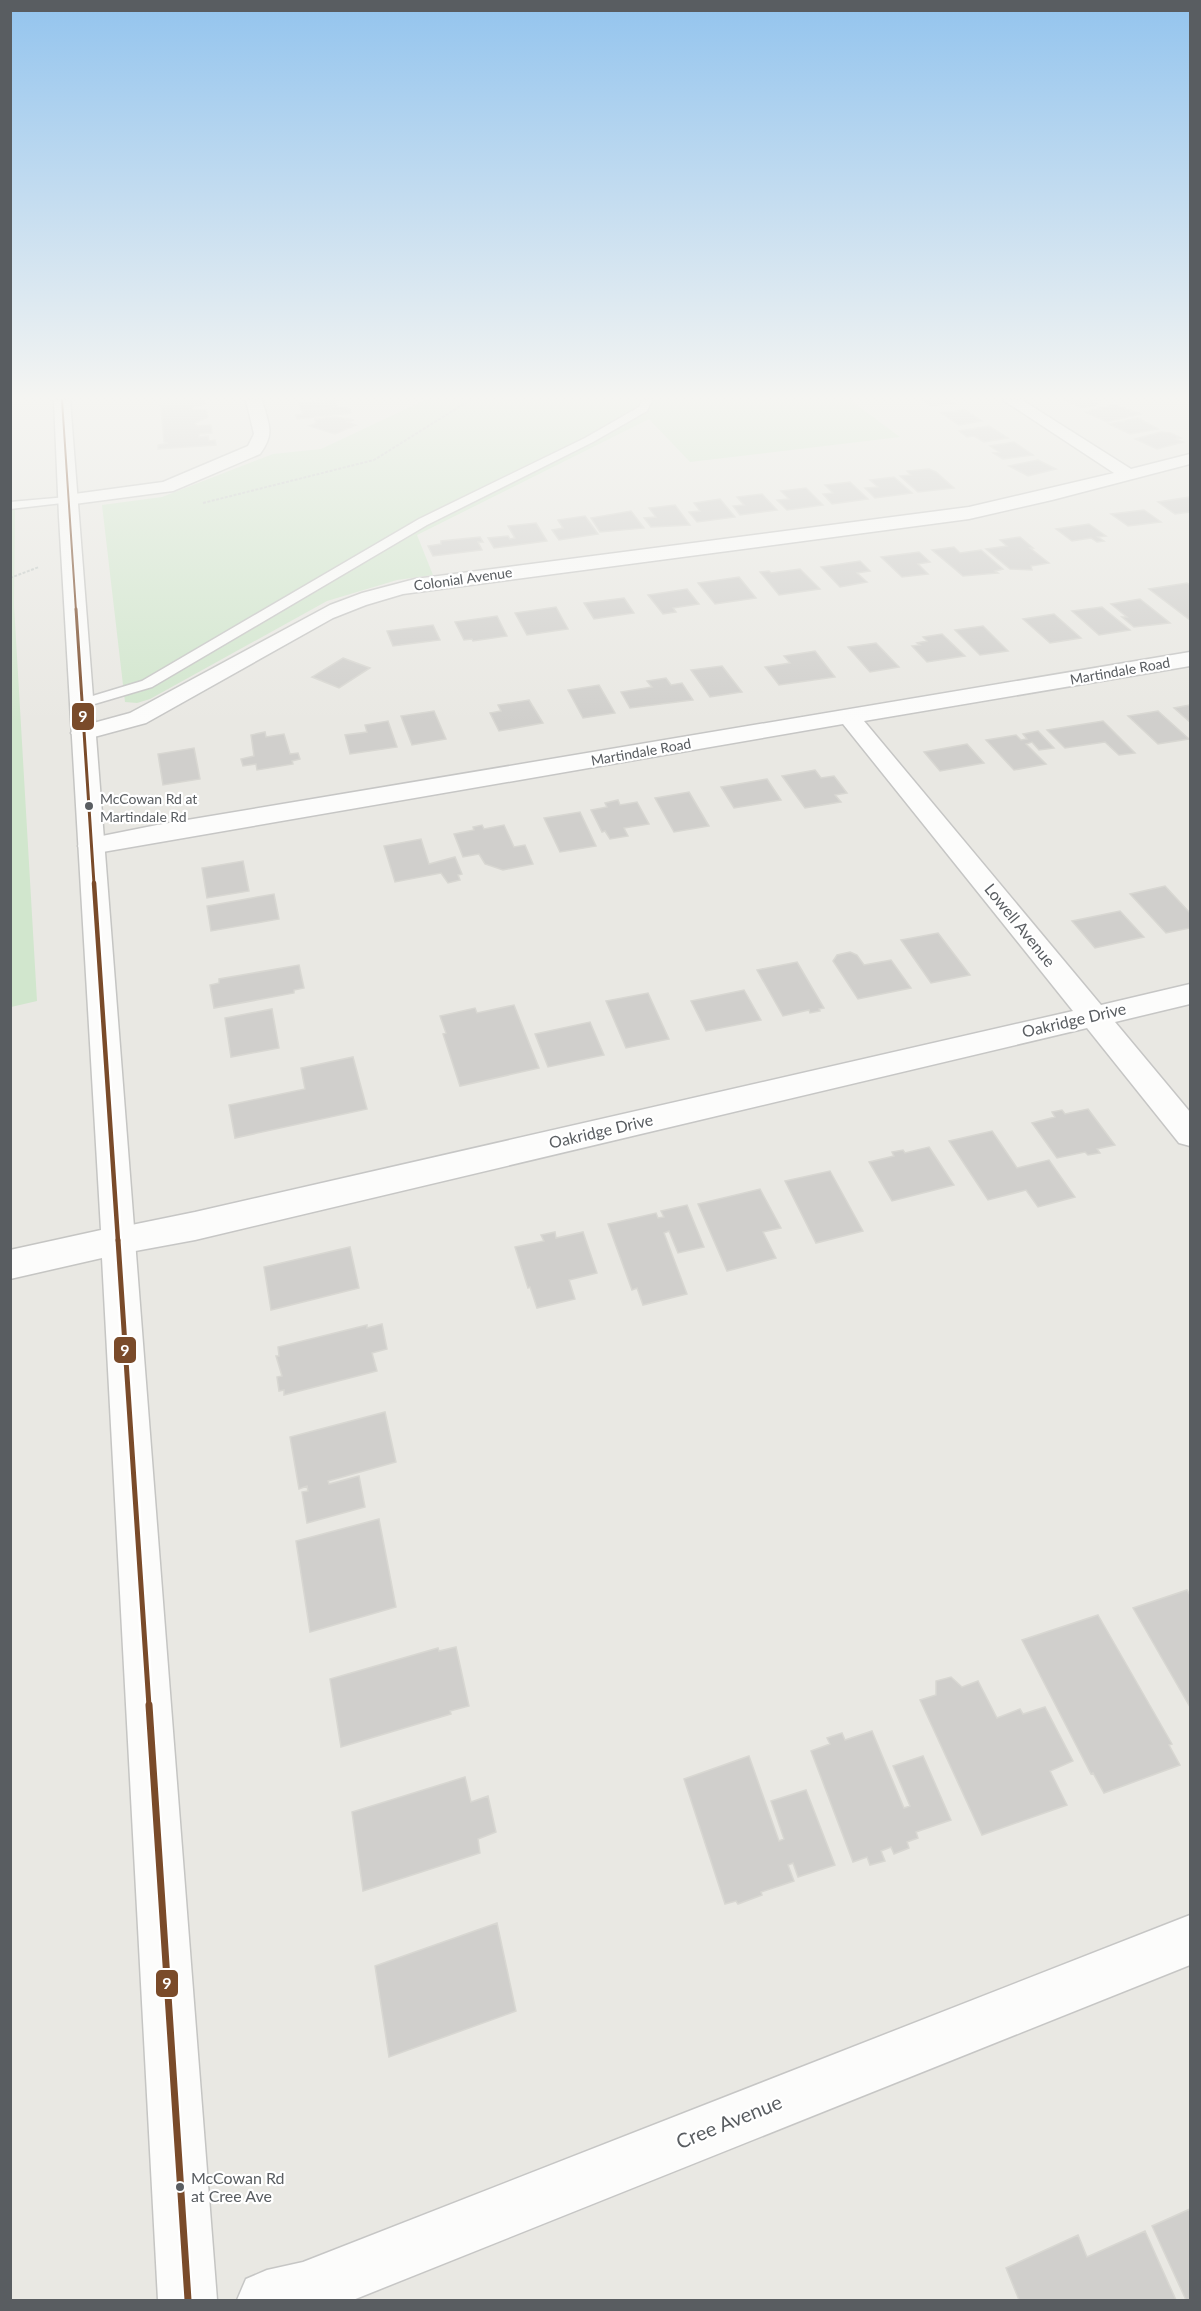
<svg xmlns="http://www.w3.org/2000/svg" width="1201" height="2311" viewBox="0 0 1201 2311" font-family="Lato,sans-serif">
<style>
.green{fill:#d1e6cd}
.building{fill:#d0cfcc;stroke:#d8d7d2;stroke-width:1.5}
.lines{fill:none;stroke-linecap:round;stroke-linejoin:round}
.lane-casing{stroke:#c6c6c5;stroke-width:3}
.street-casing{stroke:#c6c6c5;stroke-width:3}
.secondary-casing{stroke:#c5c5c3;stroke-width:3}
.path{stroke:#c4cac7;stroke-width:2;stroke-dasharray:3 1.5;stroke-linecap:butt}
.lane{fill:#fcfcfb;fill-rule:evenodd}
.street{fill:#fcfcfb;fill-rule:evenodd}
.secondary{fill:#fcfcfb;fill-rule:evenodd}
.bus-1-far4-casing{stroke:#fff;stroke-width:4.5}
.bus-1-far3-casing{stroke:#fff;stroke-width:6}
.bus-1-far2-casing{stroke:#fff;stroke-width:9}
.bus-1-far1-casing{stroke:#fff;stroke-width:10}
.bus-1-casing{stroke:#fff;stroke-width:11}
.bus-1-far4{stroke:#7a4b2a;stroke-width:2}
.bus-1-far3{stroke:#7a4b2a;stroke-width:3}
.bus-1-far2{stroke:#7a4b2a;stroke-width:4.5}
.bus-1-far1{stroke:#7a4b2a;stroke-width:5}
.bus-1{stroke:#7a4b2a;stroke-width:7}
.bus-dot{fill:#595d61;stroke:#fff;stroke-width:2}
.labels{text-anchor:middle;stroke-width:4.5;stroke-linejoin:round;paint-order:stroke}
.far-street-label{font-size:14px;fill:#595d61;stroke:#fff}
.bus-label{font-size:14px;fill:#595d61;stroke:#fff;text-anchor:start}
.street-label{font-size:16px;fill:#595d61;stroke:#fff}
.near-bus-label{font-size:16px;fill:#595d61;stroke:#fff;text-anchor:start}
.near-street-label{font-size:20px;fill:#595d61;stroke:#fff}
.line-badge{stroke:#fff;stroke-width:2}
.badge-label{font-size:16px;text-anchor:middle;font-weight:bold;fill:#fff}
</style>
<rect width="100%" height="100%" fill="#e9e8e3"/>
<path class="green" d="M425 400H850L900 437 690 462 649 419 417 535 433 575 397 580 327 601 150 699 137 703 125 702 102 505 162 497 273 454 321 449Z
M10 508H15L14 605 37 1001 11 1007Z"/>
<path class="building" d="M160 400H204L205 404 193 407V410H206L208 417 195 423 197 426 211 425 212 433 199 434V437L208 436 209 441 215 440 216 445 158 449V445L168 443 164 442Z
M335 400H340L336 401 338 407 301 410 299 403Z
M922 400H949L954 403 931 406Z
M1065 400H1101L1093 401 1099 404 1082 408Z
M1114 405 1141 414 1107 422 1085 412Z
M339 407 350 409 351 413 297 419 296 415 303 414 301 410Z
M965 410 982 421 959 425 941 413Z
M336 417 354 420 347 422 356 425 335 434 309 426 316 423 315 419Z
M1138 418 1158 429 1130 434 1109 424Z
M989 426 1008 438 984 442 974 436 967 437 959 431Z
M1161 432 1171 433 1181 438 1176 439 1183 442 1157 449 1135 439Z
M1014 442 1033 455 1003 459 993 453 999 452 990 446Z
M1038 460 1056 469 1028 476 1009 466Z
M929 469 936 472 954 488 918 492 900 476 911 475 907 471Z
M894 477 912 493 875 498 865 488 878 487 870 480Z
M850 482 868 499 832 504 823 494 833 493 825 485Z
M806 488 823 505 787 510 777 500 789 499 781 491Z
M762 494 777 510 740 515 733 506 744 505 737 497Z
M1190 497V512L1175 514 1158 502Z
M720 499 735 517 697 522 689 512 700 511 694 503Z
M675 505 690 525 651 527 644 518 656 517 649 508Z
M1144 510 1161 522 1128 526 1111 514Z
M631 511 644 528 600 532 591 518Z
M585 516 598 534 559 540 552 530 563 528 558 520Z
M536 523 547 541 494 548 488 538 508 536 510 539 515 538 508 526Z
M1089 524 1106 536 1098 537 1104 541 1097 542 1091 538 1072 541 1056 529Z
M480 537 483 542H478L482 550 433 556 428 546 441 544V541Z
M1020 537 1033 548H1030L1049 563 1031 566 1032 570 1010 569 986 549 1007 546 1000 540Z
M954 547 960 553 981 550 1003 569 995 571 998 573 963 576 932 550Z
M919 552 930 562 918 564 928 574 902 577 881 557Z
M860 561 870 571 857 573 867 582 840 587 821 567Z
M800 569 820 589 779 595 760 572 769 571 771 573Z
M739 577 756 598 715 604 698 583Z
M1187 583 1190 585V620L1149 589Z
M687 589 699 604 673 608 676 612 663 614 648 595Z
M624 598 634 613 594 619 584 603Z
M1140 599 1170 623 1134 627 1122 617H1127L1111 604Z
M556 607 568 629 527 635 515 613Z
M1102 607 1130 630 1099 635 1072 611Z
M1054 614 1081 638 1050 643 1023 619Z
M497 616 507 636 473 641 472 639 464 640 455 622Z
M433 625 440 640 393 646 387 631Z
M983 626 1008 651 980 655 955 630Z
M942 634 965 656 927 662 912 646 920 645 917 643 927 641 923 637Z
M876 643 899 667 870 672 848 647Z
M815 651 835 677 779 685 765 667 790 663 784 656Z
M343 658 370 668 339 688 312 677Z
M722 666 742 692 710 697 691 670Z
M666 678 671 685 682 683 693 700 630 708 621 692 652 687 647 681Z
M599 685 615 713 583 718 568 690Z
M529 700 543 723 499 731 490 713 501 711 498 705Z
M1190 705V722L1174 708Z
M434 711 446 739 412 745 401 716Z
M1158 711 1189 739 1158 744 1128 716Z
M388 721 397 747 350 754 345 735 367 732 365 725Z
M1103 721 1135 753 1119 755 1105 742 1065 748 1047 730Z
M1038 731 1054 748 1039 750 1032 742 1026 744 1046 764 1014 770 986 740 1016 735 1021 740 1027 739 1023 734Z
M265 732 266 737 284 734 290 754 298 753 300 759 292 761 293 764 257 770 256 764 243 766 241 759 254 756 251 735Z
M967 744 984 763 940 771 924 752Z
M194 748 200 779 163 785 158 754Z
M815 770 821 778 834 776 847 793 835 795 841 802 805 808 782 776Z
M767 779 781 800 734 808 721 787Z
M689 792 709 826 674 832 655 798Z
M618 800 620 805 637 802 649 824 624 828 628 836 610 839 605 831 602 832 591 810 607 807 605 803Z
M580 812 596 846 560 852 544 818Z
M482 825 484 829 504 825 514 847 525 845 533 864 503 870 485 864 479 854 463 857 454 834 474 830 473 827Z
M421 839 429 864 455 857 462 874 458 875 460 880 448 883 441 873 395 882 384 846Z
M243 861 249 891 207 898 202 868Z
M1165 886 1190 913V928L1166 933 1130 894Z
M274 894 279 919 211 931 207 906Z
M1120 911 1144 937 1095 948 1072 921Z
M938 933 970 975 931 983 901 940Z
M850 952 857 955 864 965 891 960 911 988 858 999 833 961 837 955Z
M797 962 824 1008 819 1009 820 1011 810 1013 809 1010 783 1016 757 970Z
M299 965 304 988 294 990V993L214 1008 210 985 219 983V979Z
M744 990 761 1020 706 1031 691 1001Z
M648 993 669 1039 626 1048 606 1001Z
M514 1005 539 1068 460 1086 443 1034 446 1033 440 1016 475 1008 477 1013Z
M272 1009 279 1048 231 1057 225 1018Z
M590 1022 604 1055 548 1067 535 1034Z
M353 1057 367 1109 235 1138 229 1105 305 1089 301 1068Z
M1088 1109 1115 1145 1097 1149 1100 1153 1088 1155 1085 1152 1057 1158 1032 1123 1055 1117 1052 1112 1062 1110 1065 1114Z
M992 1131 1017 1168 1049 1160 1075 1197 1038 1207 1026 1190 988 1200 949 1141Z
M929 1147 954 1185 892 1201 869 1162 894 1156 892 1152 903 1150 905 1153Z
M830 1171 863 1231 816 1243 785 1181Z
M760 1189 781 1228 763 1232 776 1258 727 1271 698 1204Z
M687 1205 704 1247 678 1253 669 1231 664 1233 687 1294 643 1305 637 1288 632 1290 608 1224 656 1213 658 1218 664 1217 661 1211Z
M555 1232 556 1238 583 1232 597 1273 569 1280 575 1299 537 1308 530 1287 528 1288 515 1247 544 1241 541 1235Z
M350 1247 359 1288 271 1310 264 1267Z
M382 1324 387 1349 372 1353 377 1371 284 1395V1390L279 1391 277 1377 282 1376 276 1356H279L278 1347 367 1325V1328Z
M385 1412 396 1462 328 1481 329 1484 359 1476 365 1507 307 1523 302 1492 308 1491 307 1486 299 1489 290 1437Z
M379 1519 396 1607 310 1632 296 1541Z
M1187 1590 1190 1595V1707L1133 1608Z
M1098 1615 1172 1744 1169 1745 1180 1765 1104 1793 1093 1773 1091 1774 1022 1640Z
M456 1647 469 1706 450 1711 451 1714 341 1747 330 1679 438 1648 439 1651Z
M951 1677 962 1687 978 1681 997 1718 1020 1709 1023 1714 1045 1707 1073 1761 1050 1771 1067 1805 982 1835 920 1700 936 1695V1681Z
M872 1731 904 1808 910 1806 893 1766 923 1756 951 1820 916 1832 918 1838 907 1842 909 1848 894 1854 891 1847 881 1851 885 1861 870 1865 867 1857 853 1862 811 1751 830 1744 827 1738 842 1733 845 1740Z
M749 1756 779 1841 784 1839 771 1801 806 1790 835 1865 798 1877 793 1863 788 1865 794 1881 761 1892 762 1895 738 1904 736 1901 725 1904 684 1779Z
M465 1777 471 1802 488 1796 496 1832 478 1839 480 1853 363 1891 352 1812Z
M497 1923 516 2011 389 2057 375 1966Z
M1190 2209V2300H1186L1152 2226Z
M1145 2231 1176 2300H1019L1006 2268 1078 2235 1087 2257Z"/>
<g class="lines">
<g class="lane-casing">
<path id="lane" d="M642 400H652L647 411 593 442 427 525 152 687 81 708 74 704 76 701 142 681 419 519 585 438 639 407Z
M67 497 71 498V502L10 509V502Z"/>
</g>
<g class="street-casing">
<path id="street" d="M246 400H262C268 424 276 432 260 454L173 491 67 505 61 504 58 500 61 496 67 495 163 482 248 446 254 434Z
M1003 400H1022L1131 469 1190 454V464L1052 500 969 519 403 594 366 605 333 618 146 723 83 740 75 738 71 733 75 728 130 713 330 605 362 593 415 579 969 507 1114 473Z
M1190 652V666L864 721 1101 1005 1190 984V1004L1115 1022 1190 1112V1146L1179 1143 1087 1028 195 1240 119 1254 107 1250 102 1240 107 1230 195 1212 1073 1011 843 724 91 854 82 852 78 846 82 840 157 825Z
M1190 1915V1965L353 2300H237L246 2279 267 2270 303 2262Z"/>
</g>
<g class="secondary-casing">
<path id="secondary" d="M54 400H70L217 2300H158L102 1258 10 1279V1250L101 1230 59 517Z"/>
</g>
<path class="path" d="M203 503 374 460 470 400
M10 578 39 567"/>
<use href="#lane" class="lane"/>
<use href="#street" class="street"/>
<use href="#secondary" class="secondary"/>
<g class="bus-1-far4-casing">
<path id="bus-1-far4" d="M62 400 76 611"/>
</g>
<g class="bus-1-far3-casing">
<path id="bus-1-far3" d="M76 609 94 884"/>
</g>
<g class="bus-1-far2-casing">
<path id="bus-1-far2" d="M94 883 118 1241"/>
</g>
<g class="bus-1-far1-casing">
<path id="bus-1-far1" d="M118 1240 149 1706"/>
</g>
<g class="bus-1-casing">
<path id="bus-1" d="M149 1705 188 2300"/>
</g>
<use href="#bus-1-far4" class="bus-1-far4"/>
<use href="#bus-1-far3" class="bus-1-far3"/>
<use href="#bus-1-far2" class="bus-1-far2"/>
<use href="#bus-1-far1" class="bus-1-far1"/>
<use href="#bus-1" class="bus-1"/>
</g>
<linearGradient id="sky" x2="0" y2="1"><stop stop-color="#93c4ee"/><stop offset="0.55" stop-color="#f5f5f2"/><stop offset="1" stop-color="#f5f5f2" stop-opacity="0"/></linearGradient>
<rect width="1201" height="723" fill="url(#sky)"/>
<g class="bus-dot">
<circle cx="89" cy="806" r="5"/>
<circle cx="180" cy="2187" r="5"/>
</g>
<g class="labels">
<g class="far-street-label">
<text transform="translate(463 579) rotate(-8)" y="5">Colonial Avenue</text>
<text transform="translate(1120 671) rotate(-10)" y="5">Martindale Road</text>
<text transform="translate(641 752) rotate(-10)" y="5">Martindale Road</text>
</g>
<g class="bus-label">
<text x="100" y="804">McCowan Rd at<tspan x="100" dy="18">Martindale Rd</tspan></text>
</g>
<g class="street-label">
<text transform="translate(1020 925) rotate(51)" y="6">Lowell Avenue</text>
<text transform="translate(1074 1020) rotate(-13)" y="6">Oakridge Drive</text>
<text transform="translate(601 1131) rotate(-13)" y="6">Oakridge Drive</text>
</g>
<g class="near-bus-label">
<text x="191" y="2184">McCowan Rd<tspan x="191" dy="18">at Cree Ave</tspan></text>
</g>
<g class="near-street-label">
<text transform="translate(729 2122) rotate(-22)" y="7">Cree Avenue</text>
</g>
</g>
<g class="line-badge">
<rect x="71" y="702" width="24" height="29" rx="6" fill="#7a4b2a"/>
<rect x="113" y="1336" width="24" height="28" rx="6" fill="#7a4b2a"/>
<rect x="155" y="1969" width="24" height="29" rx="6" fill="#7a4b2a"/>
</g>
<g class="badge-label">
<text x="83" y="722">9</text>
<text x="125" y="1356">9</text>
<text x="167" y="1989">9</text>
</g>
<rect width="1201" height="2311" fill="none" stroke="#595d61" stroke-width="24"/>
</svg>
